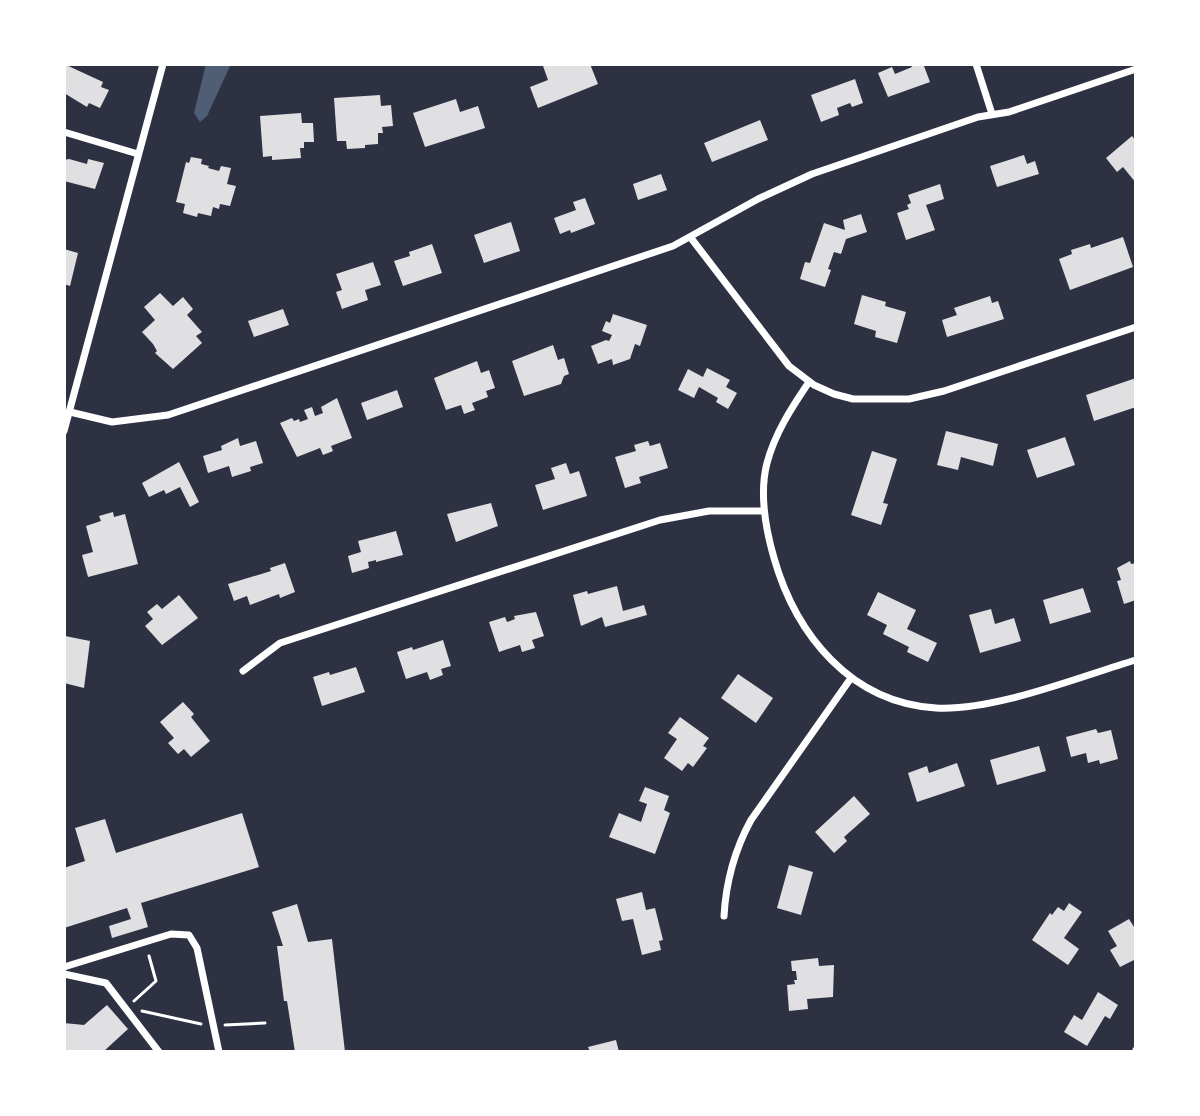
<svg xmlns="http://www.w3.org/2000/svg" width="1200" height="1116" viewBox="0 0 1200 1116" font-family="Raleway,sans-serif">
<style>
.water{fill:#4f5d75}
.building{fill:#e0e0e3}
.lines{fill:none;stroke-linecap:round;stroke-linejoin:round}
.path{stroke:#fff;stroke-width:3}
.minor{stroke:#fff;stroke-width:7}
</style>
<rect width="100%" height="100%" fill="#2d3142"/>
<path class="water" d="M206 64H231L207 116 200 122 194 113Z"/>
<path class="building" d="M64 64 103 82 101 87 109 90 100 108 89 103 87 107 64 93Z
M549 64H590L598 84 538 108 530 87 548 80 543 66Z
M910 64H929L924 66 930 82 888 97 878 73 892 67 895 74 912 67Z
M855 79 863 103 852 107 850 103 837 108 839 115 821 122 811 95Z
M380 95 381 106 391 105 393 126 382 127 383 133H378V144L365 145V148L347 149 346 141H337L334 98Z
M456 99 460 112 478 106 485 128 425 147 413 113Z
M301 113 302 123H313L314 142H304V148H300L301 158 272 160V156L263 157 260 116Z
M760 120 768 140 712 162 704 143Z
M1132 136 1136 141V183L1123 167 1117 172 1106 158Z
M1024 155 1027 164 1035 161 1039 174 997 187 990 166Z
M191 157 202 159 201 164 209 166 208 168 219 171 221 166 231 168 227 184 236 186 230 206 220 204 219 209 213 207 211 216 198 213 197 217 183 213 185 204 176 202 186 162 189 163Z
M69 159 87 164 88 159 104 163 95 189 64 181V160Z
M661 174 667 190 638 200 633 184Z
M940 184 944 199 926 205 935 230 906 240 897 213 909 209 907 205 911 203 908 195Z
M585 198 595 224 571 233 570 230 560 234 554 218 576 210 573 202Z
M861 214 867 232 846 239 841 254 834 252 828 269 831 270 825 287 800 279 805 262 810 263 824 223 845 230 843 220Z
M511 222 520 251 484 263 474 235Z
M1123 237 1133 267 1070 290 1059 259 1072 254 1071 250 1090 244 1091 248Z
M432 244 442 273 403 286 394 261 410 256 409 252Z
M64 249 78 253 70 286 64 284Z
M373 262 381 285 365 290 368 300 342 309 336 292 342 290 336 274Z
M160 293 173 306 183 297 193 309 187 315 202 332 196 336 202 343 173 369 155 353 157 351 153 344 142 332 155 320 144 307Z
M862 295 886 302 885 306 906 312 897 343 875 337 876 331 854 324Z
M990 296 992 303 998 301 1004 319 947 337 942 320 957 315 954 308Z
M283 309 289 325 254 337 248 321Z
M613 314 647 325 640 346 635 344 630 359 613 365 612 359 598 364 591 346 606 340 609 341 612 335 602 331 606 321 610 323Z
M553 345 558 360 564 358 569 374 564 376 561 384 524 396 512 361Z
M477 361 481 373 489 370 495 388 486 391 488 397 472 403 475 410 464 414 461 405 446 410 434 378Z
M707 368 730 380 726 387 737 393 728 409 716 402 718 398 699 387 694 398 678 390 688 369 703 377Z
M1136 378V407L1094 421 1086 395Z
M397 390 403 407 367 420 361 403Z
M337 398 352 438 331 446 333 451 323 455 320 448 297 457 280 423 292 418 294 421 299 419 300 422 308 419 304 410 312 407 315 416 323 413 321 407Z
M946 431 998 444 993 466 961 457 958 470 937 465Z
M1065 437 1075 465 1037 478 1027 450Z
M238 438 240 446 256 441 263 463 250 467 251 471 232 477 229 466 208 473 203 456 222 450 221 446Z
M648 441 650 446 660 443 668 468 639 477 641 483 625 488 615 457 636 451 634 445Z
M872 451 897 459 883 503 888 504 881 525 851 515Z
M179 462 199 502 190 507 180 487 166 494 164 490 149 497 142 483Z
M566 463 570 474 579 471 587 496 543 510 535 485 555 479 551 468Z
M491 503 498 526 456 542 447 514Z
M113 512 114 517 125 514 138 564 88 577 82 555 93 552 86 526 101 521 99 516Z
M396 531 403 555 376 562V560L368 562 369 568 352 573 348 556 361 552 358 541Z
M1130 561 1131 564 1136 563V600L1124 604 1117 581 1121 580 1117 568Z
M285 563 295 592 280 598 279 594 250 605 247 596 234 601 228 584 271 571 270 568Z
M617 586 623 611 644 605 647 615 605 627 602 617 581 626 573 595 587 591 588 594Z
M1083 588 1091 612 1050 624 1043 600Z
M878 592 916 610 907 629 937 643 928 662 907 652 909 647 883 634 887 625 867 615Z
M179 595 198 618 162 645 145 626 153 619 147 612 157 604 162 609Z
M991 609 995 624 1014 618 1021 641 980 653 969 615Z
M536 612 544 636 532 640 535 648 522 652 520 645 499 652 489 622 505 617 507 622 515 619 514 616Z
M65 636 90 641 84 688 64 683Z
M443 640 451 666 441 669 443 675 430 680 427 672 406 679 397 652 412 647 413 650Z
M356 667 365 692 322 706 313 677 329 672 330 675Z
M738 674 773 698 756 723 721 698Z
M183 702 194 714 191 717 210 741 191 757 184 749 178 754 168 743 174 738 160 722Z
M680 717 709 738 703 746 707 748 693 767 688 763 682 771 664 758 677 739 668 733Z
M1096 729 1098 733 1111 730 1118 759 1100 764 1099 760 1088 763 1086 753 1071 757 1066 737Z
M1039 746 1046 771 997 785 990 760Z
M957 763 965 786 917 802 908 773 927 766 929 773Z
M645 787 669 796 664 810 670 813 655 854 609 837 619 813 641 822 647 804 639 801Z
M854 796 870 814 844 837 847 841 834 853 815 832Z
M242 813 259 867 141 903 148 927 112 938 109 926 131 919 127 908 64 928V868L85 861 75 828 105 819 116 853Z
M789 865 813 872 801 915 777 908Z
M642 892 646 910 655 908 663 940 659 941 661 950 642 955 633 919 622 921 616 899Z
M1069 903 1082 912 1064 938 1079 949 1068 965 1032 940 1050 913 1052 915 1058 907 1064 911Z
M297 904 308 942 332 939 345 1052H295L287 1001H284L277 946H283L272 912Z
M1129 919 1134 927 1136 926V959L1120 967 1110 950 1117 946 1108 931Z
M818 958 819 966 834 965 833 997 807 999 808 1009 789 1011 787 985 795 984 794 980H797L796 971H792L791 961Z
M1098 992 1118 1005 1110 1019 1105 1016 1087 1046 1064 1032 1074 1015 1082 1020Z
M107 1005 128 1029 103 1052H64V1023L84 1025Z
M616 1040 619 1052H590L588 1047Z"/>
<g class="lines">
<path class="path" d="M134 1001 156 981 149 956
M142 1011 201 1024
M225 1025 265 1023"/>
<path class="minor" d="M976 64 992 114
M64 132 138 154
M691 238 789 366 814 385 834 394 853 399H909L944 391 1136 327
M809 382C792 407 775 433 767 463 759 494 765 527 774 558 796 635 851 703 936 708 996 711 1078 677 1136 660
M70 412 112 422 168 415 673 246 758 199 812 174 978 117 1009 112 1136 69
M64 431 163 64
M243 671 280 643 660 520 709 511H764
M724 916C726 881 734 851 751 820L851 678
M64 967 171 934 189 935 197 948 219 1052
M64 974 106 983 159 1052
M1136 1052V1050"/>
</g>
<rect width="1200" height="1116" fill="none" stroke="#ffffff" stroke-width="132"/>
</svg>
